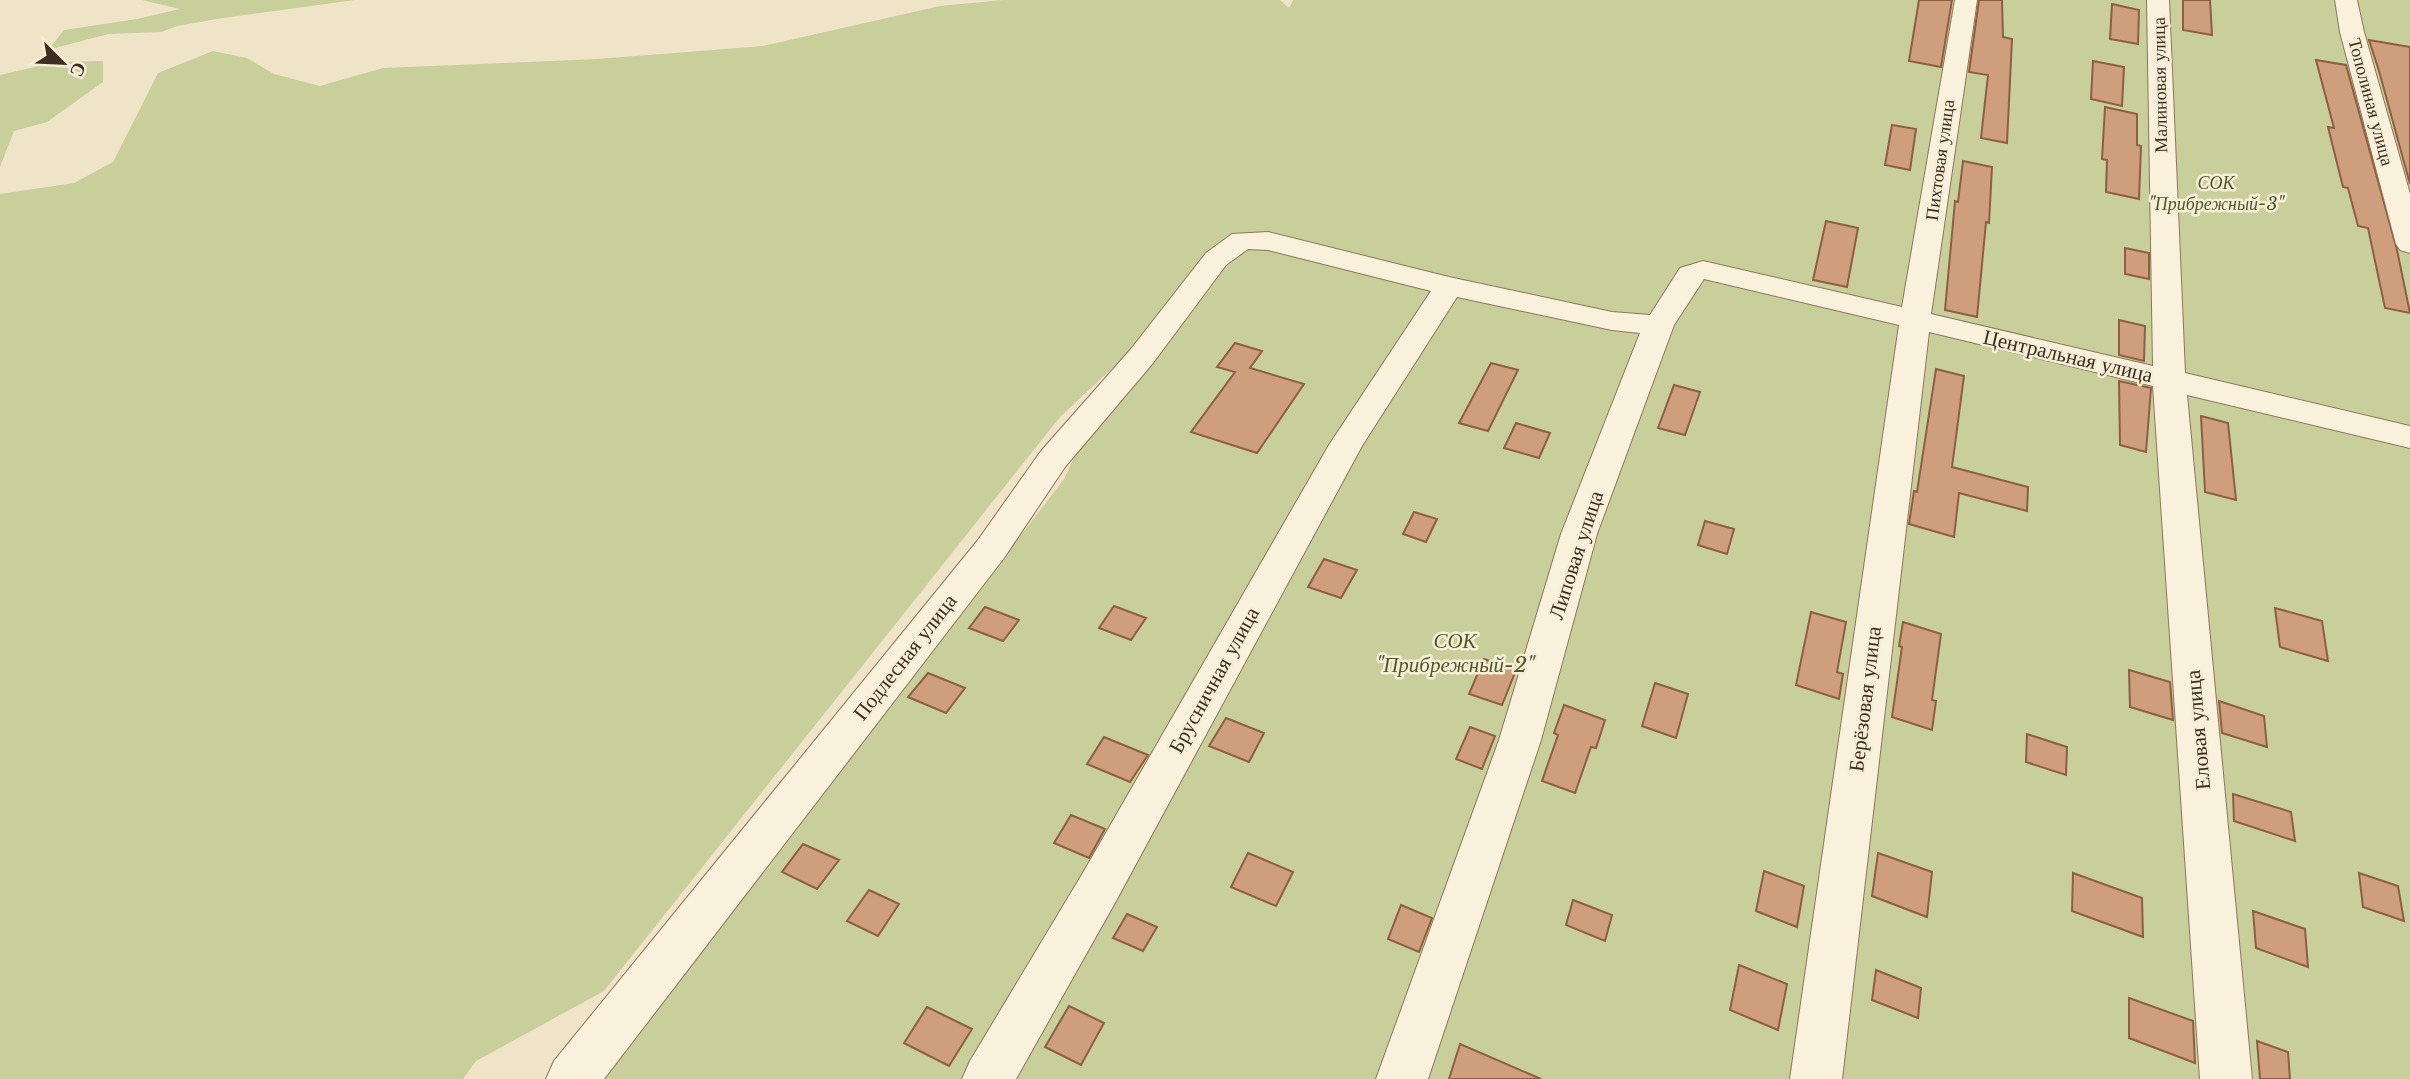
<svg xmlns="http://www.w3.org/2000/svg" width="2410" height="1079" viewBox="0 0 2410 1079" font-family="'Libre Baskerville',serif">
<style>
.green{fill:#c9cf9b}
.building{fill:#cf9f7d;stroke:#8d5f41;stroke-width:2}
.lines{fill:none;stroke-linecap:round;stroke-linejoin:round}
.street-casing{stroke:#8d765c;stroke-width:2}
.street{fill:#faf1dc;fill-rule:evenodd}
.labels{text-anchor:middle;stroke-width:5;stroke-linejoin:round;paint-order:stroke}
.far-street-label{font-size:18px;fill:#3d2e20;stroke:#f7eed8}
.far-park-label{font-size:18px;font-style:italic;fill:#4d5a26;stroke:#f7eed8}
.street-label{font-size:21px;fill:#3d2e20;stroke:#f7eed8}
.park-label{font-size:21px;font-style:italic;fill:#4d5a26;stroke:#f7eed8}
</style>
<rect width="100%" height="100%" fill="#f0e4c8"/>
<path class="green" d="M142 0H355L223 18 177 26 162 32 108 34 48 50 64 30 137 19 180 9Z
M1003 0H1280L1289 8 1293 0H2410V1079H603L1064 479 1119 362 1060 417 604 991 476 1061 463 1079H0V194L74 183 113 162 158 73 213 51 247 58 274 74 320 86 383 68 597 59 763 46 940 6Z
M103 61V82L47 122 14 131 0 167V75L56 62Z"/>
<path class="building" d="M1919 0H1952L1941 67 1909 61Z
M1979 0H2002L2003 37 2012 39 2007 143 1981 138 1988 75 1969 72Z
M2183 0H2210L2212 35 2183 30Z
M2112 4 2139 10 2138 44 2110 39Z
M2369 40 2410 47V184L2379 71Z
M2316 60 2346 65 2397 250 2410 313 2385 308 2368 228 2358 226 2348 188 2343 187 2328 127 2334 128Z
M2093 61 2124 67 2122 106 2091 99Z
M2105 107 2137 114V145L2141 146 2139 199 2106 192 2107 160 2102 159Z
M1892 125 1916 129 1910 170 1885 165Z
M1963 161 1992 167 1989 223 1986 222 1977 317 1945 310 1955 201 1958 202Z
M1826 221 1858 228 1847 287 1813 280Z
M2125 248 2149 253V279L2125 274Z
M2119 320 2145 326 2144 361 2119 355Z
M1235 343 1262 351 1250 368 1304 384 1257 453 1191 432 1235 372 1217 367Z
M1491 363 1518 370 1488 431 1459 423Z
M1936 369 1964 376 1952 467 2028 487 2027 511 1959 493 1954 537 1909 524 1914 491 1917 492Z
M2119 381 2151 388 2146 452 2120 445Z
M1674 385 1700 392 1685 435 1658 428Z
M2201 416 2228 423 2236 500 2205 492Z
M1516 423 1550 433 1539 458 1504 448Z
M1414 512 1437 519 1426 542 1403 534Z
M1705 521 1734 529 1727 554 1698 545Z
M1324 559 1357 570 1341 598 1308 587Z
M1114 606 1146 618 1131 640 1099 628Z
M985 607 1019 620 1003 641 969 628Z
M2275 608 2322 621 2328 661 2280 647Z
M1811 612 1846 622 1837 672 1843 674 1839 699 1796 685Z
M1903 622 1941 634 1932 700 1936 701 1932 730 1892 717 1902 647 1899 646Z
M1484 659 1516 670 1502 705 1469 694Z
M2129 670 2170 682 2173 720 2130 707Z
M928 673 965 688 946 713 908 697Z
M1655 683 1688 694 1676 738 1642 726Z
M2219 701 2264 716 2267 747 2222 733Z
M1564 705 1605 720 1596 748 1591 747 1575 793 1542 781 1558 735 1554 733Z
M1226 718 1264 733 1249 762 1209 746Z
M1470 727 1495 736 1482 769 1456 759Z
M2027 734 2067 747 2066 775 2026 762Z
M1104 737 1148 755 1130 782 1087 764Z
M2233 794 2291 812 2295 841 2234 821Z
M1071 815 1105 829 1089 858 1054 843Z
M803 844 839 860 817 889 782 872Z
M1248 853 1293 872 1276 906 1231 887Z
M1878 853 1932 872 1927 917 1872 896Z
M1764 871 1804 886 1797 927 1756 911Z
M2073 873 2142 898 2143 937 2072 911Z
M2359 873 2398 886 2404 921 2363 907Z
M869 890 899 904 878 936 847 921Z
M1573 900 1612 915 1605 941 1566 925Z
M1401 905 1432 918 1419 952 1388 939Z
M2253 911 2305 929 2308 967 2256 948Z
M1127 914 1157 927 1143 951 1113 938Z
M1739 965 1787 984 1778 1030 1730 1010Z
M1876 970 1921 988 1918 1018 1872 1000Z
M2129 998 2193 1021 2195 1063 2129 1038Z
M1069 1006 1104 1023 1081 1065 1045 1047Z
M927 1007 972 1029 949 1066 904 1043Z
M2257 1041 2288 1052 2290 1079H2260Z
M1460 1044 1541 1079H1449Z"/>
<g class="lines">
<g class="street-casing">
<path id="street" d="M1955 0H1977L1931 314 2153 366 2147 0H2169L2185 373 2410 426V448L2187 395 2252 1079H2200L2153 386 1929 332 1842 1079H1790L1899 325 1704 279 1674 325 1597 534 1541 740 1428 1079H1376L1499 740 1561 534 1640 333 1612 330 1457 297 1362 446 1116 901 1016 1079H962L970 1061 1084 871 1329 445 1431 291 1268 250 1248 249 1226 265 1153 363 1065 467 1004 558 604 1079H546L554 1061 978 540 1041 451 1131 349 1206 253 1232 234 1268 232 1449 277 1612 312 1650 315 1680 268 1703 261 1902 307Z
M2335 0H2357L2364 32 2410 194V253L2400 250 2396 244 2340 32Z"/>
</g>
<use href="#street" class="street"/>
</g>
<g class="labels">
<g class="far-street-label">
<text transform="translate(2160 85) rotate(-91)" y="6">Малиновая улица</text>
<text transform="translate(2371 102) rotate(75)" y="6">Тополиная улица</text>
<text transform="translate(1940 160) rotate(-82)" y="6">Пихтовая улица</text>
</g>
<g class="far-park-label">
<text x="2216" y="189">СОК<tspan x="2216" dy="21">"Прибрежный-3"</tspan></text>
</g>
<g class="street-label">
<text transform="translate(2068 356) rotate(13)" y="7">Центральная улица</text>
<text transform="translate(1576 555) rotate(-72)" y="7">Липовая улица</text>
<text transform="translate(905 657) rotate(-52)" y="7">Подлесная улица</text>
<text transform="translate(1214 680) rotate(-61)" y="7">Брусничная улица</text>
<text transform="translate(1865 699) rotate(-83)" y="7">Берёзовая улица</text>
<text transform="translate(2198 730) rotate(-95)" y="7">Еловая улица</text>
</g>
<g class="park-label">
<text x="1455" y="648">СОК<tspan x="1455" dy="24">"Прибрежный-2"</tspan></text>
</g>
</g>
<g transform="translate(63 63) rotate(114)" stroke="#f7eed8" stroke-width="5" paint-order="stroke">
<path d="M0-5L12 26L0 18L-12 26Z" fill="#3d2e20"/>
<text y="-10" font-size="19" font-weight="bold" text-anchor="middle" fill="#3d2e20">С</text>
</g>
</svg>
